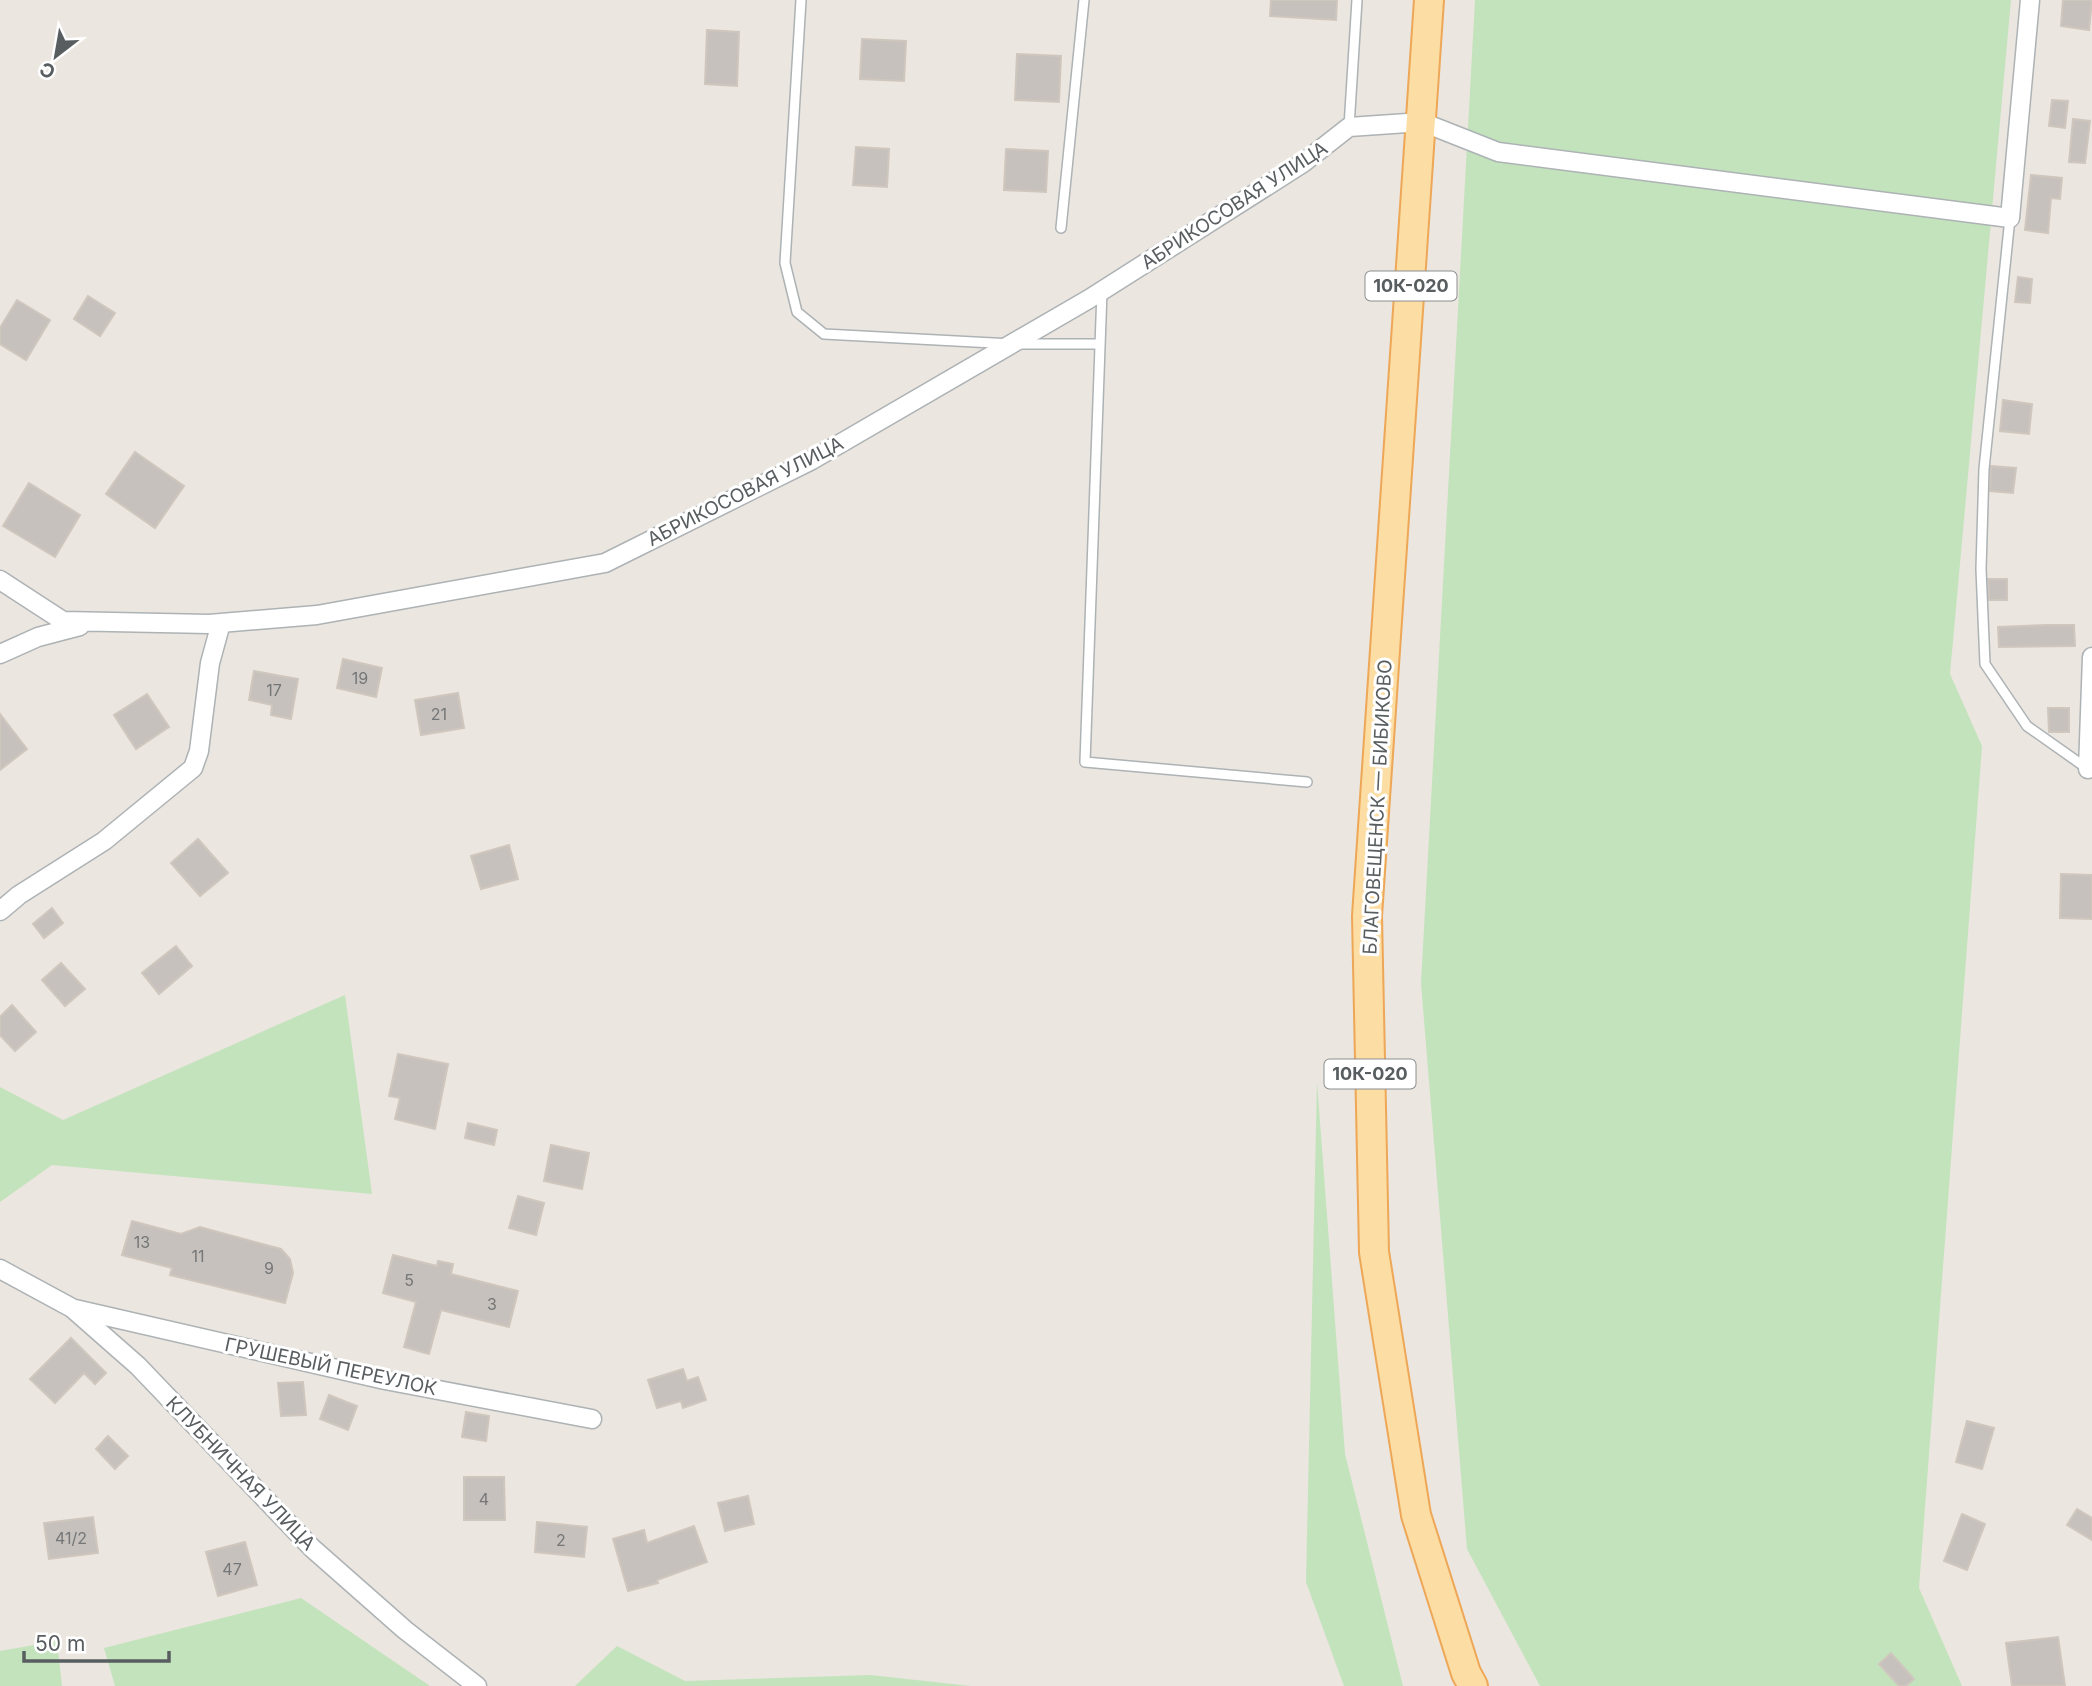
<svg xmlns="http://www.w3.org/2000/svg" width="2092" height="1686" viewBox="0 0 2092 1686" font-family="Inter,sans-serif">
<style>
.green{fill:#c3e3bc}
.building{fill:#c6c1bc;stroke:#cfc7be;stroke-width:2}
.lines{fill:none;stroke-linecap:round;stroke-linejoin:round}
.service-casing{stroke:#adb2b5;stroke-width:12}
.minor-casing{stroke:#adb2b5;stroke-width:21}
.primary-casing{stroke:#eda757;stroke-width:32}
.service{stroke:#fff;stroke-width:9}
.minor{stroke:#fff;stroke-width:18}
.primary{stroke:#fcdda3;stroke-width:28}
.labels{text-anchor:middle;stroke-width:6;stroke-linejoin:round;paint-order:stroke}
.number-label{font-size:16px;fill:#747677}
.shield{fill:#fff;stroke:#8a8e90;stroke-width:2}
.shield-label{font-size:18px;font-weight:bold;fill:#585d60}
.street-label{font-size:19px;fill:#585d60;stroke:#fff}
</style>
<rect width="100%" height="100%" fill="#ebe6df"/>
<path class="green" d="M1475 0H2011L1950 674 1982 746 1919 1588 1962 1686H1540L1467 1549 1421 983Z
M345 995 372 1194 52 1165 0 1202V1087L63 1120Z
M1317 1082 1345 1454 1403 1686H1344L1306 1582Z
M301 1598 430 1686H115L104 1648Z
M57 1641 62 1686H0V1651Z
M617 1646 685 1681 870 1675 971 1686H575Z"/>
<path class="building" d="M1271 0H1337L1336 20 1270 16Z
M2063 0H2092L2089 30 2061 26Z
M707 30 739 32 737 86 705 84Z
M862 39 906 41 904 81 860 79Z
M1017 54 1061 56 1059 102 1015 100Z
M2052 100 2068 101 2065 128 2049 126Z
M2073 119 2090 121 2085 163 2069 162Z
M856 147 889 149 887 187 853 185Z
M1006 149 1048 151 1046 192 1004 190Z
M2031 175 2062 178 2060 199 2051 198 2048 233 2025 230Z
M2018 277 2032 279 2030 303 2015 302Z
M88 296 115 313 100 336 74 319Z
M17 300 50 320 26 360 0 344V328Z
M2003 400 2032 404 2029 434 2000 431Z
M135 452 184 486 155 528 106 494Z
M1991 466 2016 468 2013 493 1990 491Z
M29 483 80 515 55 557 3 526Z
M1988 579H2007V600H1989Z
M2047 625H2074L2075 646 1999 647 1998 627Z
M343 659 382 668 376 697 337 688Z
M254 671 298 679 291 719 271 715 272 705 249 700Z
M458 693 464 728 421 735 415 700Z
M147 694 169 727 136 749 114 715Z
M2048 708H2069V732H2049Z
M0 714 27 749 0 770Z
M198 839 228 873 200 896 171 863Z
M509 845 518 879 481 889 471 856Z
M2061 874 2092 875V919L2060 918Z
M52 908 63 923 44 938 33 924Z
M176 946 192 966 159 994 142 973Z
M61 963 85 989 65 1006 42 980Z
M12 1005 36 1032 15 1051 0 1035V1017Z
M398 1054 448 1064 435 1129 395 1119 400 1098 389 1096Z
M468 1123 497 1130 494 1145 465 1138Z
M551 1145 589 1153 582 1189 544 1181Z
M518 1196 544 1203 536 1235 509 1228Z
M132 1221 181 1234 200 1227 281 1249 290 1259 293 1273 285 1303 170 1275 172 1268 122 1255Z
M393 1255 437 1266 438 1261 453 1264 451 1274 518 1291 509 1327 441 1310 429 1354 404 1347 416 1302 383 1293Z
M71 1338 106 1373 95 1384 84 1373 55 1403 30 1379Z
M683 1369 687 1381 698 1377 706 1400 683 1408 681 1401 657 1408 648 1380Z
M303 1382 306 1415 281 1416 278 1383Z
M329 1395 357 1406 348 1430 320 1419Z
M466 1412 489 1416 486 1441 462 1437Z
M1967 1421 1994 1428 1982 1469 1956 1462Z
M108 1436 128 1456 115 1469 96 1449Z
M464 1477H504L505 1520H464Z
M748 1496 754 1524 725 1531 718 1503Z
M2077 1509 2092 1518V1540L2067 1525Z
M1962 1514 1985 1524 1967 1570 1944 1561Z
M93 1517 98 1553 49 1559 44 1523Z
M537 1522 587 1527 584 1557 535 1552Z
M694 1526 707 1562 657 1580 658 1583 628 1591 613 1539 644 1530 647 1543Z
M245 1542 257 1585 218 1596 206 1552Z
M2058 1637 2065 1686H2012L2006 1643Z
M1891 1653 1914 1679 1906 1686H1899L1879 1664Z"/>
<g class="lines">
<g class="service-casing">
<path id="service" d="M801 0 785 263 797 312 824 334 1012 344H1100
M1349 127 1357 0
M2010 218 1984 469 1981 569 1985 664 2027 726 2088 769
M1061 228 1084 0
M1102 291 1085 762 1307 782"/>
</g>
<g class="minor-casing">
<path id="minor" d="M0 580 63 621 209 624 317 615 605 563 812 460 1089 299 1303 163 1349 127 1422 122 1498 152 2010 218 2030 0
M0 654 38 637 80 626
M2088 769 2092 657
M0 911 19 895 104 841 193 768 199 751 210 663 221 623
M0 1269 72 1308 138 1366 312 1548 405 1630 477 1686
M75 1309 385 1380 592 1419"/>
</g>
<g class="primary-casing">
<path id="primary" d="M1429 0 1367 916 1374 1252 1416 1515 1466 1673 1473 1686"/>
</g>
<use href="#service" class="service"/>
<use href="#minor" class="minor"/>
<use href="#primary" class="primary"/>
</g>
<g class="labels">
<g class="number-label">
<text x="360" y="684">19</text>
<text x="274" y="696">17</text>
<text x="439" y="720">21</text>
<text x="142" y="1248">13</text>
<text x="198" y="1262">11</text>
<text x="269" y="1274">9</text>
<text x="409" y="1286">5</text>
<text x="492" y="1310">3</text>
<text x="484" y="1505">4</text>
<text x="71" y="1544">41/2</text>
<text x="561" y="1546">2</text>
<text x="232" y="1575">47</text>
</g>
<g class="shield">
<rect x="1365.5" y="271.5" width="91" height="29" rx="5"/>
<rect x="1324.5" y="1059.5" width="91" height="29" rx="5"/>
</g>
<g class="shield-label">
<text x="1411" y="292">10К-020</text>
<text x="1370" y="1080">10К-020</text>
</g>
<g class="street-label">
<text transform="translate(1234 205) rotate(-33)" y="7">АБРИКОСОВАЯ УЛИЦА</text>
<text transform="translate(745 491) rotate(-27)" y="7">АБРИКОСОВАЯ УЛИЦА</text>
<text transform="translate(1377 807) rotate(-87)" y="7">БЛАГОВЕЩЕНСК — БИБИКОВО</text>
<text transform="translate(331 1366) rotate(12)" y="7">ГРУШЕВЫЙ ПЕРЕУЛОК</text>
<text transform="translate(241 1473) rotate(46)" y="7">КЛУБНИЧНАЯ УЛИЦА</text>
</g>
</g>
<g transform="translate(56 56) rotate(211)" stroke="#ffffff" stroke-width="5" paint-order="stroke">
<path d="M0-5L12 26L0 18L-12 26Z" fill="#585d60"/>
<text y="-10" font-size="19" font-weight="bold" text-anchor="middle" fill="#585d60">С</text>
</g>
<path d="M24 1651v10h145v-10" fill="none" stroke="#585d60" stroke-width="3.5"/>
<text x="35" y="1651" font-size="21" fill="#585d60" stroke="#ffffff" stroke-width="5" paint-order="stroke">50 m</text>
</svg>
